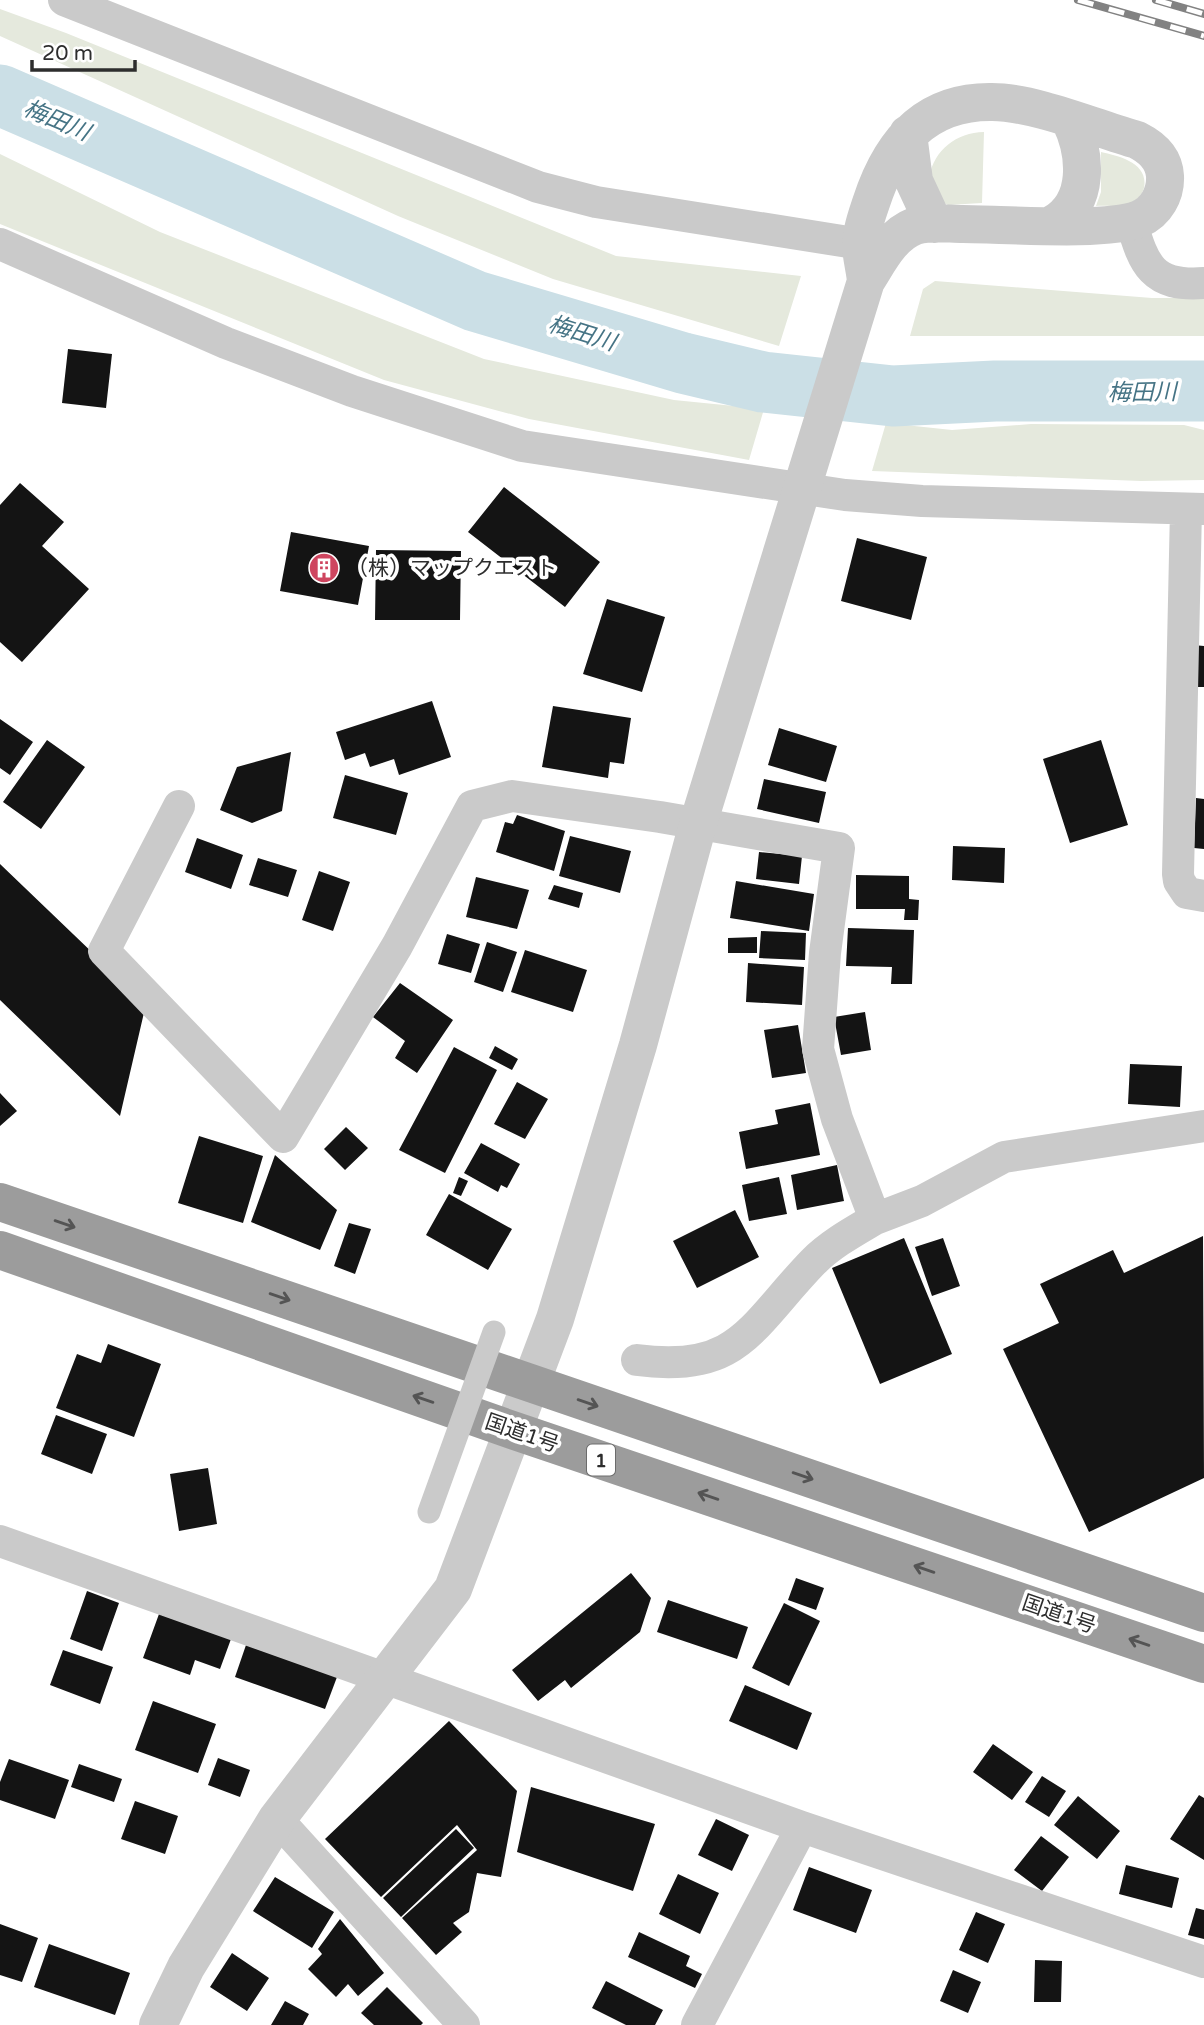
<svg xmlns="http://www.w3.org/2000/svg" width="1204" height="2025" viewBox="0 0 1204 2025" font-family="'Varela Round','Noto Sans JP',sans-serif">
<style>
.green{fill:#e5e9dd}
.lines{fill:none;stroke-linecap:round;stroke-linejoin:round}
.river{stroke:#cbdfe6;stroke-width:61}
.building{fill:#141414}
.minor{stroke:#cacaca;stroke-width:32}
.tertiary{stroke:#cacaca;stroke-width:38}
.trunk{stroke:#9c9c9c;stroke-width:38}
.rail-casing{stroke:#828282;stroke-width:8}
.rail{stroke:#fff;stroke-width:5;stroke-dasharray:16;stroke-linecap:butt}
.pedestrian-bridge{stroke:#cacaca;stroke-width:23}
.oneway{stroke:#545454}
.labels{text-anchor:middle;stroke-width:7;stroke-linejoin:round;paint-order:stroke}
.shield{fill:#fff;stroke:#6c6c6c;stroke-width:2}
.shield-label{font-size:19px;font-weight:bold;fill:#2d2d2d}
.poi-label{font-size:21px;fill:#2d2d2d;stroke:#fff;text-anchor:start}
.street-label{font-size:21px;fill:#2d2d2d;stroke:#fff}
.water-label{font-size:23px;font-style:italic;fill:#467485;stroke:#fff}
</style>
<rect width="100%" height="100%" fill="#fff"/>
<path class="green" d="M0 9 66 33 616 256 801 276 779 346 553 279 398 216 0 36Z
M984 132 982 203 948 205 942 202 929 177C935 149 956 133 984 132Z
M1101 152C1119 156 1149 163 1144 188 1142 195 1136 201 1129 204 1121 208 1105 205 1096 206L1101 192Z
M0 154 160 232 484 359 674 400 764 409 749 460 529 419 384 380 0 224Z
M935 281 1152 298H1204V336H910L923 289Z
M886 423 952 430 1031 424 1184 425 1204 430V480L1141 481 872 471Z"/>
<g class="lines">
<path class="river" d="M0 95 475 301 683 363 763 382 893 396 995 391H1204"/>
</g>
<path class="building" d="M68 349 112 354 106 408 62 403Z
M20 483 64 522 42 546 89 589 22 662 0 642V505Z
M504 487 600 562 565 607 468 532Z
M291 532 369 546 358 605 280 591Z
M857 538 927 557 911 620 841 601Z
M376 550 461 551 460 620H375Z
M607 599 665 617 642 692 583 674Z
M1193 645 1204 646V687H1192Z
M432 701 451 757 399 775 394 759 370 767 365 753 345 760 336 732Z
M553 706 631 718 624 764 610 762 608 778 542 767Z
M0 719 33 742 10 775 0 768Z
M779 728 837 746 826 782 768 765Z
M47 740 85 767 41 829 3 802Z
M1101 740 1128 825 1070 843 1043 759Z
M291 752 282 811 252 823 220 810 237 767Z
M345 775 408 793 396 835 333 818Z
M764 779 826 792 819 823 757 809Z
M1196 798 1204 799V849L1194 848Z
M517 815 565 831 554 871 496 852 505 822 513 824Z
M570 836 631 851 620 893 559 876Z
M197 838 243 855 231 889 185 872Z
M953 846 1005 848 1004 883 952 880Z
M759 852 802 856 799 884 756 879Z
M258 858 297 870 288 897 249 885Z
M0 864 146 1004 120 1116 0 1000Z
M319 871 350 882 333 931 302 920Z
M856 875 909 876V899L919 900 918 920H904L905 909H856Z
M476 877 529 890 517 929 466 917Z
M736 881 814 894 809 931 730 918Z
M554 885 583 893 579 908 548 899Z
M848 928 914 930 912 984H891L892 967 846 966Z
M761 931 806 933 805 960 759 958Z
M447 934 480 944 471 973 438 964Z
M757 937V953H728V938Z
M487 942 517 952 503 992 474 982Z
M525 950 587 970 573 1012 511 992Z
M748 963 804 967 802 1005 746 1002Z
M400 983 453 1020 417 1073 395 1058 405 1041 373 1017Z
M865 1012 871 1050 841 1055 834 1017Z
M798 1025 806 1073 772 1078 764 1030Z
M495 1046 518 1059 512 1070 489 1058Z
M454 1047 497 1070 445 1173 399 1150Z
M1130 1064 1182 1066 1180 1107 1128 1104Z
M517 1082 548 1099 525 1139 494 1124Z
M0 1093 17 1111 0 1126Z
M810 1103 820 1155 746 1169 739 1132 778 1124 775 1110Z
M346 1127 368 1148 345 1170 324 1149Z
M199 1136 263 1156 243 1223 178 1203Z
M481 1143 520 1164 507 1188 501 1185 498 1192 464 1173Z
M275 1155 337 1210 320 1250 251 1222Z
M837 1165 844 1201 797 1210 791 1175Z
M459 1177 468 1181 461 1196 453 1193Z
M779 1177 787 1214 749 1221 742 1185Z
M449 1194 512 1229 488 1270 426 1235Z
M735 1210 759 1257 697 1288 673 1241Z
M349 1223 371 1229 355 1274 334 1266Z
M1203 1236 1204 1478 1089 1532 1003 1349 1059 1323 1040 1284 1113 1250 1124 1273Z
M904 1238 952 1354 880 1384 832 1268Z
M943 1238 960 1286 932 1296 915 1247Z
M108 1344 161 1364 134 1437 56 1408 77 1354 101 1363Z
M56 1415 107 1434 92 1474 41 1454Z
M208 1468 217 1524 179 1531 170 1474Z
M631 1573 651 1598 640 1632 571 1688 565 1680 538 1701 512 1670Z
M796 1578 824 1588 816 1610 788 1600Z
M87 1591 119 1603 102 1651 70 1639Z
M668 1600 748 1627 737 1659 657 1632Z
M784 1603 820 1621 789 1686 752 1668Z
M159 1614 231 1639 220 1669 195 1660 190 1675 143 1658Z
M246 1645 337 1677 325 1709 235 1677Z
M63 1650 113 1667 100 1704 50 1685Z
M745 1685 812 1713 797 1750 729 1721Z
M153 1701 216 1724 198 1773 135 1750Z
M449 1721 517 1791 501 1877 477 1873 469 1912 453 1923 462 1932 436 1955 402 1918 477 1850 457 1825 381 1897 325 1839Z
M993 1744 1033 1772 1012 1800 973 1772Z
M218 1758 250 1770 240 1797 208 1785Z
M9 1759 69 1780 55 1819 0 1800V1782Z
M79 1764 122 1779 114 1802 71 1787Z
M1042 1776 1066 1791 1049 1817 1025 1802Z
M531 1787 655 1824 633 1891 517 1852Z
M1199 1795 1204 1798V1860L1170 1839Z
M1078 1796 1120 1831 1097 1859 1054 1825Z
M135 1801 178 1816 165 1854 121 1839Z
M716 1819 749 1835 732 1871 698 1855Z
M456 1829 474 1848 401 1917 383 1898Z
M1041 1836 1069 1857 1042 1891 1014 1870Z
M1126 1865 1179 1878 1172 1908 1119 1894Z
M809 1867 872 1890 856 1933 793 1910Z
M678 1874 719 1893 700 1934 659 1914Z
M275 1877 334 1912 312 1948 253 1911Z
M1196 1908 1204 1910V1939L1188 1935Z
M976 1912 1005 1924 988 1963 959 1950Z
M340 1919 384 1973 358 1996 348 1984 336 1997 308 1969 322 1954 318 1949Z
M0 1924 38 1938 22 1982 0 1975Z
M639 1932 690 1956 686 1966 702 1974 695 1988 628 1957Z
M49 1944 130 1973 115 2015 34 1987Z
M232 1953 269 1978 247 2011 210 1987Z
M1035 1960 1062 1961 1061 2002H1034Z
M953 1970 981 1982 968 2013 940 2001Z
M606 1981 663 2010 655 2025H626L592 2008Z
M387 1987 423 2023 421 2025H374L361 2013Z
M285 2001 309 2014 303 2025H271Z"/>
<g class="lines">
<path class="minor" d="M64 0 538 187 596 202 861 244
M1131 221C1144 265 1152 287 1204 283
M0 244 226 343 352 391 522 446 845 495 922 501 1204 509
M1186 509 1178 874 1179 881 1187 893 1204 896
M179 806 104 951 283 1137 397 946 472 806 512 796 660 817 839 848 825 953 818 1049 837 1119 875 1219C853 1232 831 1244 813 1262 751 1326 739 1374 637 1360
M875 1219 922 1201 1004 1157 1204 1126
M0 1541 802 1827 1204 1962
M277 1819 464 2025
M697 2025 802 1827"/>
<path class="tertiary" d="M908 134 914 181 934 224
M1053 224C1091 203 1086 153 1070 120
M158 2025 186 1967 277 1819 453 1589 555 1319 638 1045 698 824 866 281C879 261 891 235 915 226 930 221 948 224 963 224 1002 224 1107 232 1139 219 1156 212 1166 194 1165 176 1164 158 1151 147 1137 140 1095 128 1034 102 992 102 925 101 890 144 871 203 867 215 861 231 861 244 861 256 865 269 866 281"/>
<path class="trunk" d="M0 1202 1204 1613
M0 1250 515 1431 1204 1664"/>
<g class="rail-casing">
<path id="rail" d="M1078 0 1204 36
M1156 0 1204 14"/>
</g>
<use href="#rail" class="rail"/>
<path class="pedestrian-bridge" d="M429 1512 494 1332"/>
</g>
<defs><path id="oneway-shaft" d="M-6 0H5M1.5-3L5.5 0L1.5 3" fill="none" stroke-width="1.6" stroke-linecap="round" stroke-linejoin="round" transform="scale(1.75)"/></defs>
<g class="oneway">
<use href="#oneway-shaft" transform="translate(65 1224) rotate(19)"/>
<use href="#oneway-shaft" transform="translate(280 1297) rotate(19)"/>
<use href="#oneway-shaft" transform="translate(423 1399) rotate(-161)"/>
<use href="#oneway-shaft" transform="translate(588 1403) rotate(19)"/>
<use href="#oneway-shaft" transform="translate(803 1476) rotate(19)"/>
<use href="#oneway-shaft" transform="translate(708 1496) rotate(-161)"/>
<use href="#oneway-shaft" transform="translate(924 1569) rotate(-161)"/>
<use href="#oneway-shaft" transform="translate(1139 1642) rotate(-161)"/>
</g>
<defs>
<g id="building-disc" transform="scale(1.575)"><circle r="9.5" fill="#ce455f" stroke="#fff"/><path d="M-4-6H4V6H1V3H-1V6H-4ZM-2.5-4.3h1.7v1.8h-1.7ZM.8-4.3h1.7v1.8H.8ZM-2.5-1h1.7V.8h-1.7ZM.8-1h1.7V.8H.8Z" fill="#fff"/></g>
</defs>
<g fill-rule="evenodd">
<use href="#building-disc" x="324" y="568"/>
</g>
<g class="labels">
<rect class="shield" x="587" y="1444.5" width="28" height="31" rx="5"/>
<g class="shield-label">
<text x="601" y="1467">1</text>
</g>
<g class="poi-label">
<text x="347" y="575">（株）マップクエスト</text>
</g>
<g class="street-label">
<text transform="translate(522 1433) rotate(19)" y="7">国道1号</text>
<text transform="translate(1059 1614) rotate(19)" y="7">国道1号</text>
</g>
<g class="water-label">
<text transform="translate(57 120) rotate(23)" y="8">梅田川</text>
<text transform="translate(582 333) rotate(17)" y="8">梅田川</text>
<text transform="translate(1142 392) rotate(-1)" y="8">梅田川</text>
</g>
</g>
<path d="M32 60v10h103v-10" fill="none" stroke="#2d2d2d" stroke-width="3.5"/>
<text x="42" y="60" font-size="21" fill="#2d2d2d" stroke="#ffffff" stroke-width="5" paint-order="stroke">20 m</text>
</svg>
